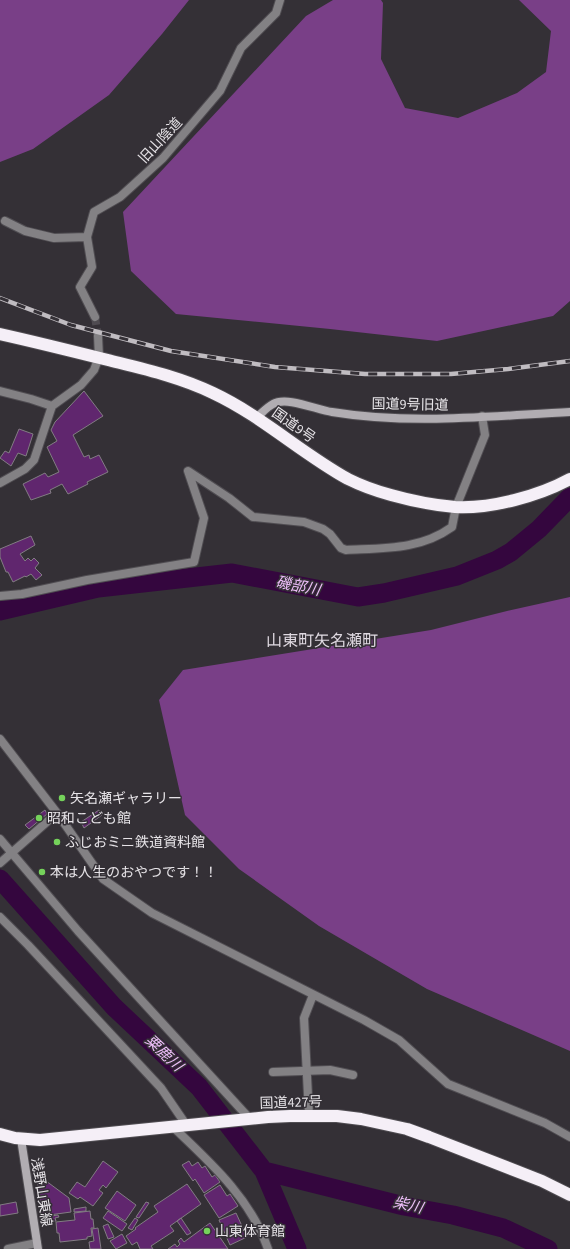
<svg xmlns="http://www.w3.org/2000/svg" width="570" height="1249" viewBox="0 0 570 1249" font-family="'Source Sans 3','Noto Sans JP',sans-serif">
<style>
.green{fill:#793f87}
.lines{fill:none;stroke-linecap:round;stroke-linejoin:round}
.river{stroke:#34063e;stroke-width:19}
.building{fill:#60266e;stroke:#827c83}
.street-tunnel{stroke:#4f4b51;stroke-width:8;stroke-dasharray:8 4;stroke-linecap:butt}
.street-casing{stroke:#504d52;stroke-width:10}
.secondary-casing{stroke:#504d52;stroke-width:10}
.highway-casing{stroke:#504d52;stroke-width:14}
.street{stroke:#838184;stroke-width:8}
.secondary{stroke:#b1adb2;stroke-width:8}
.highway{stroke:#f5eff7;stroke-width:12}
.rail-casing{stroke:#c0bcc1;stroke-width:4.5}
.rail{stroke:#343036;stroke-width:3;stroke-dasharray:9;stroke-linecap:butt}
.poi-dot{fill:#75d25b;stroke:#343036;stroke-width:1.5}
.labels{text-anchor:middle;stroke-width:3;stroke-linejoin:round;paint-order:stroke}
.street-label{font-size:14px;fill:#e6e3e7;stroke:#343036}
.poi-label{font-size:14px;fill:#e6e3e7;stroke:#343036;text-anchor:start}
.water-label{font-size:15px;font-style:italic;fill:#eebefa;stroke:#343036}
.quarter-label{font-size:16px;fill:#dfd9e1;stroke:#343036}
</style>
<rect width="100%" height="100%" fill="#343036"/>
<path class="green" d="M0 0H189L162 34 109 95 33 149 0 162Z
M333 0H381L383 3 381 59 405 108 458 118 517 93 546 72 551 31 519 0H570V301L553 316 437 341 330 329 176 314 131 271 123 212 306 16Z
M570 597V1051L427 989 319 926 239 869 185 815 159 700 183 670 431 630 507 611Z"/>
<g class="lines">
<path class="river" d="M0 611 98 588 232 573 358 597 384 593 457 576 497 560 511 552 539 529 570 497
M0 879 114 1007 199 1087 264 1171 297 1249
M264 1171 404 1206 453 1215 503 1228 548 1249"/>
</g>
<path class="building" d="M84 391 103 416 73 435 84 457 89 455 90 459 99 455 108 472 87 482 88 484 68 494 62 484 50 490 51 493 31 500 23 484 45 473 48 477 59 472 47 447 57 441 51 430 55 422Z
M19 429 33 434 26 456 18 453 11 466 0 458 5 451 9 453Z
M31 536 35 545 20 554 25 561 28 558 31 561 34 558 39 563 35 568 42 575 36 580 31 574 26 577 25 576 13 582 8 572H6L0 557V549Z
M45 810 47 814 29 829 25 825Z
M99 810 102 815 84 828 81 822Z
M103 1161 118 1172 106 1188 103 1185 99 1190 103 1193 93 1206 80 1197 78 1199 69 1193 77 1182 85 1187Z
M189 1161 192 1166 198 1162 202 1168 205 1166 212 1177 215 1175 220 1182 204 1193 195 1179 193 1181 182 1165Z
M42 1178 69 1198 71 1212 42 1216 37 1179Z
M187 1184 201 1204 170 1226 174 1231 151 1246 153 1249H140L137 1242 132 1245 126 1236 136 1229 135 1228 158 1212 154 1206Z
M220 1185 227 1196 230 1194 238 1206 219 1218 204 1195Z
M117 1191 136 1205 125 1221 105 1208Z
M16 1202 18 1213 0 1216V1205Z
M146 1202 149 1203 139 1218 136 1217Z
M86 1207V1211L74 1212V1209Z
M90 1211 91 1219H93L94 1228H91L92 1236 87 1237V1239L60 1242 59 1233H57L56 1222 75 1220 74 1213Z
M108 1211 127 1224 122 1231 103 1218Z
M236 1213 247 1237 230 1245 219 1220Z
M58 1215 59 1217 55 1218 56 1221 45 1222 44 1217Z
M135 1218 138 1220 132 1230 128 1228Z
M181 1218 191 1233 187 1235 177 1221Z
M210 1223 228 1249H168L175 1244 177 1247 180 1244 178 1241 181 1238 184 1242Z
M108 1224 114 1237 108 1239 103 1226Z
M98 1228 101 1249H90L89 1242 94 1241 92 1229Z
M122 1234 127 1243 116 1249 110 1241Z"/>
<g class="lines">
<path class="street-tunnel" d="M95 317 98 336"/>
<g class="street-casing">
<path id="street" d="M5 221 25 231 54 238 87 237
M95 317 80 287 92 267 87 237 94 212 120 197 163 158 220 91 241 48 276 13 280 0
M0 391 31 399 52 406
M0 483 25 469 34 460 52 406 81 385 94 370 99 357 98 336
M0 596 22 594 87 580 194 562 204 518 188 471 229 498 253 517 304 522 323 529 330 534 341 548 346 550C384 548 420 550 452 527L456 507 485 435 482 416
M0 739 57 813 103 879 152 913 364 1020 399 1040 448 1084 545 1123 570 1137
M0 839 78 931 250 1119
M0 863 57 813
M0 917 28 945 161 1088 187 1126
M273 1072 330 1070 353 1075
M309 1115 304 1018 313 995
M173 1127C211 1163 251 1199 268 1249
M8 1249 37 1243"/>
</g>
<g class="secondary-casing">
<path id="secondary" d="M257 417C262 413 267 407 273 404 287 396 317 410 332 412 411 425 491 416 570 412
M21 1139 38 1249"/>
</g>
<g class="highway-casing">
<path id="highway" d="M0 334C36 342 72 351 108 360 144 369 180 377 213 393 262 416 301 453 348 479 362 486 376 491 391 495 412 501 433 505 455 507 491 509 539 496 570 479
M0 1134 15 1138 40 1140 268 1117 290 1116H337L361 1119 407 1129 429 1137 542 1181 570 1195"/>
</g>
<use href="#street" class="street"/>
<use href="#secondary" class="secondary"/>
<use href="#highway" class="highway"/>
<g class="rail-casing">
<path id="rail" d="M0 298 71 325 171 351 275 367 365 374H451L508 369 570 361"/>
</g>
<use href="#rail" class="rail"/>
</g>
<g class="poi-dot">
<circle cx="62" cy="798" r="4"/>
<circle cx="39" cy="818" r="4"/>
<circle cx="57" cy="842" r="4"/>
<circle cx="42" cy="872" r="4"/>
<circle cx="207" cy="1231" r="4"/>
</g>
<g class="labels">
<g class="street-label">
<text transform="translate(160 140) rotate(-47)" y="5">旧山陰道</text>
<text transform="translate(410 404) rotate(1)" y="5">国道9号旧道</text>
<text transform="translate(294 425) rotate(35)" y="5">国道9号</text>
<text transform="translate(291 1102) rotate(-2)" y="5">国道427号</text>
<text transform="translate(42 1192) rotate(81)" y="5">浅野山東線</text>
</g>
<g class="poi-label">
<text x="70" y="803">矢名瀬ギャラリー</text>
<text x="47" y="823">昭和こども館</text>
<text x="65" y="847">ふじおミニ鉄道資料館</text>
<text x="50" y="877">本は人生のおやつです！！</text>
<text x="215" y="1236">山東体育館</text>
</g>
<g class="water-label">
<text transform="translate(298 586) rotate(11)" y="5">磯部川</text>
<text transform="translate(164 1053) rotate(43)" y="5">粟鹿川</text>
<text transform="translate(408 1205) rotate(13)" y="5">柴川</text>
</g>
<g class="quarter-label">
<text x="322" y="646">山東町矢名瀬町</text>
</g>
</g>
</svg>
